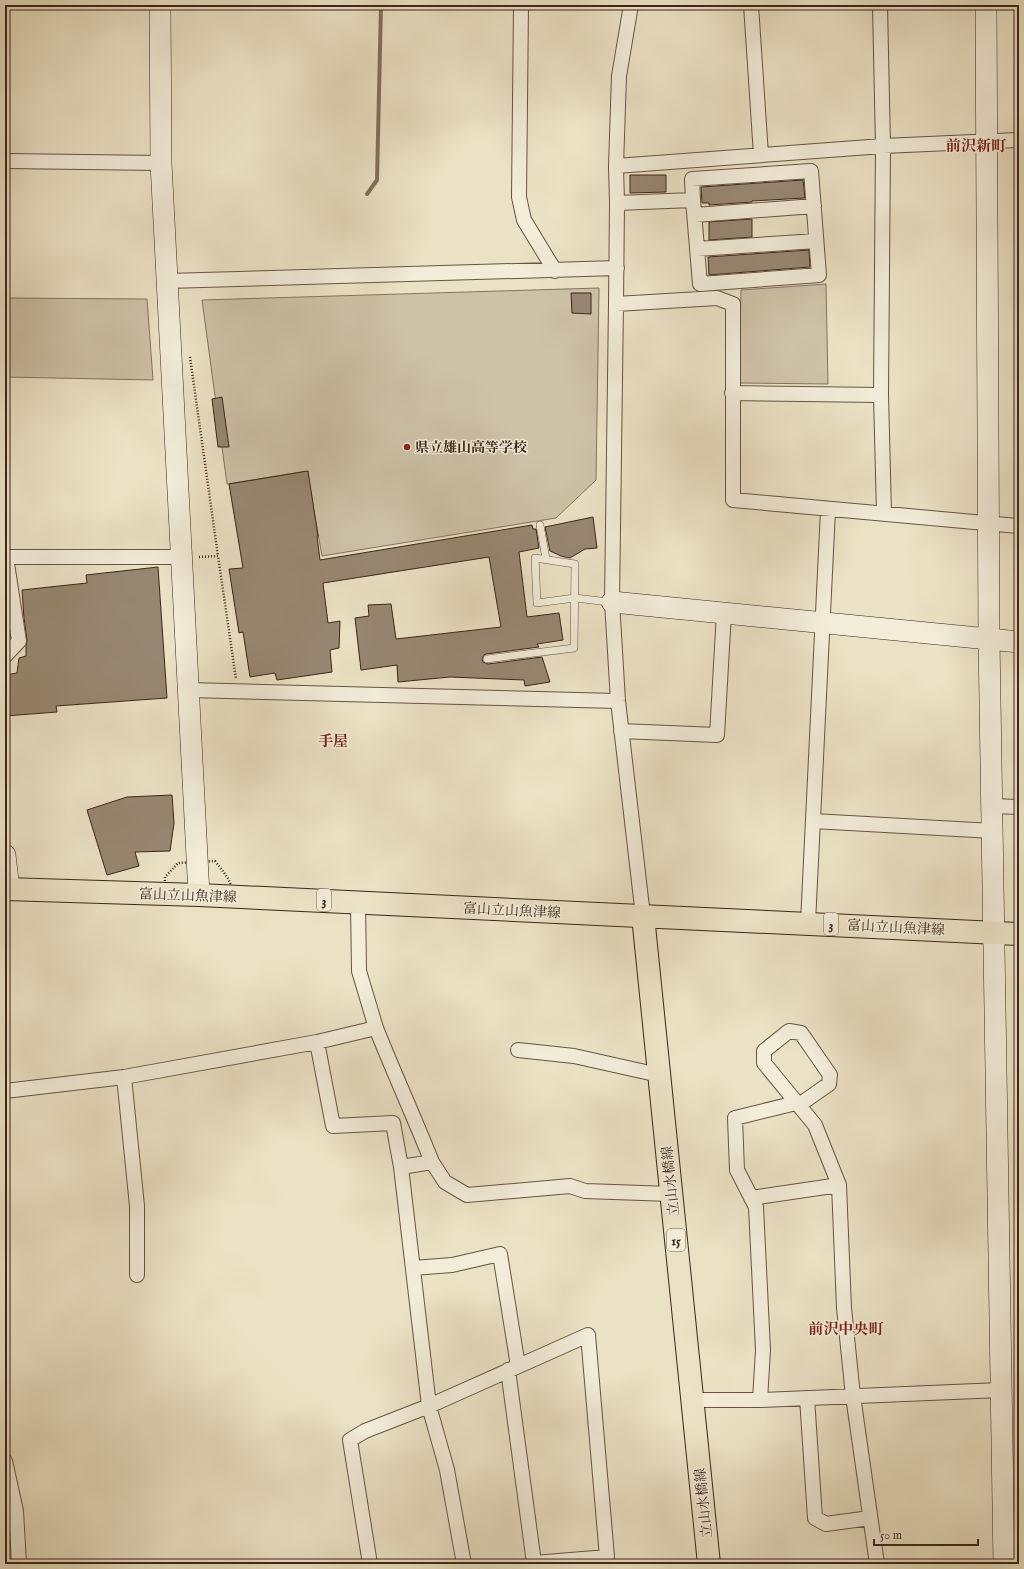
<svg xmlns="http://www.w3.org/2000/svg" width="1024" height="1569" viewBox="0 0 1024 1569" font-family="'IM FELL English','Noto Serif JP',serif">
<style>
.green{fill:#cdc2a8;stroke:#847460}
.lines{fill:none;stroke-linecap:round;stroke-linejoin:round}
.stream{stroke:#81705c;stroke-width:4}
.building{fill:#978772;stroke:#3b2518}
.lane-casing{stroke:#675443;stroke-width:8}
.street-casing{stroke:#675443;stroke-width:16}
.secondary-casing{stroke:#3b2518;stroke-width:22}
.primary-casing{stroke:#3b2518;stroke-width:24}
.path{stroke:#3b2518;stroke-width:2.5;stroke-dasharray:1 2;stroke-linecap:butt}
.lane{stroke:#f2ecd9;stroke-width:7}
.street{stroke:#f2ecd9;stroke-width:14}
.secondary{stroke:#f2ecd9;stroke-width:21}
.primary{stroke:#ebe2c5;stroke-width:22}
.poi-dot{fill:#8f2418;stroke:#f2ecd9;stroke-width:1.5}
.labels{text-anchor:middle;stroke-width:3;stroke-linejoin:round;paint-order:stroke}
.shield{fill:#f2ecd9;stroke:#726152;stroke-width:1}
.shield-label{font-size:13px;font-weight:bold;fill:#3b2518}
.poi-label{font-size:14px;font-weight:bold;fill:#3b2518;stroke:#f2ecd9;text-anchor:start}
.street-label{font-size:14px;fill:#3b2518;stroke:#f2ecd9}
.neighbourhood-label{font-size:15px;font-weight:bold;fill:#7a1f14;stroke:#f2ecd9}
</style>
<rect width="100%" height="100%" fill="#ebe2c5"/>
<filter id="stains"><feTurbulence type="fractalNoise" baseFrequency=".005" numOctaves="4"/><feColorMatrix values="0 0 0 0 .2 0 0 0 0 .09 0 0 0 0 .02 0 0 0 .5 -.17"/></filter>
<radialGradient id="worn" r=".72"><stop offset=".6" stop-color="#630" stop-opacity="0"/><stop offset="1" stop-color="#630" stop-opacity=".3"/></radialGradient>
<path class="green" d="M826 284 828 384 739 383 741 290Z
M599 288 596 480 556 518 322 556 307 471 227 484 202 300Z
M5 298 147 299 153 380 5 377Z
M1019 1346V1528L1015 1347Z"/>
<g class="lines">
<path class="stream" d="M367 194 377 180 381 5"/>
</g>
<path class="building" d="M630 175H666V192L630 193Z
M803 180 805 198 752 201V202L709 205V203H702L701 187Z
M752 219V237L709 240V222Z
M809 250 810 267 709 275 708 257Z
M571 293H591V314L572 313Z
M222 397 229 447H218L212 399Z
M308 471 318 536H317L320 560 532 525 533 529H536L539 548 519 552 527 617 559 613 563 640 537 644 539 647 486 654 484 655 482 659 483 662 488 664 542 657 550 682 525 686 524 680 450 677 398 682 397 665 361 670 355 618 369 616 368 605 391 604 396 639 501 627 489 557 323 583 328 623 340 621 339 648 330 650 332 672 277 680 275 673 250 677 243 632 239 633 229 569 243 568 229 484Z
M593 517 597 548 585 549 570 558 561 556 550 551 545 527Z
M158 567 167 698 56 706 57 712 5 716V675L17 673 19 658 26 656V646L27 640 24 618 22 590 87 583 86 575Z
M172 795 174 823 170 851 135 852 139 866 107 875 87 810 127 797Z"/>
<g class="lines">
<g class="lane-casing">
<path id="lane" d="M540 525 546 559
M487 659 574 648 575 564 535 558 537 603 575 598 609 602"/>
</g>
<g class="street-casing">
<path id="street" d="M521 5 519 197 524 220 555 271
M631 5 619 76 616 166 617 203 616 304 612 602 618 701 643 916
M751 5 761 155
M880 5 883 146 881 395 884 513
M5 161 161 163
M616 166 883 146 1019 140
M617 203 693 200 692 179 811 171 819 275 700 284 693 200
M695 215 814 206
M697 249 816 241
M167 281 617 268
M616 304 717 298 733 304V500L1019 526
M732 393 881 395
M5 557H182
M5 656 19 641 6 557
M188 690 618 701
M621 731 717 735 724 613
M992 806 1019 807
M813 821 993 831
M808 923 828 510
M376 1028C394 1073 414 1117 432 1162
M317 1042 333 1126 393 1123 401 1167 429 1406 447 1470 464 1564
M518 1050 574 1056 659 1075
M124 1077 137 1206V1275
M5 1091 124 1077 317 1042 376 1028 359 971 358 902
M799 1105 829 1084 830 1075 801 1033 789 1031 764 1051V1063L815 1125 839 1185 844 1308 853 1396 877 1564
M401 1167 432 1162 445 1182 467 1195 570 1186 585 1191 671 1194
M751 1198 839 1185
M413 1268 452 1265 500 1254 518 1366
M508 1370 534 1563
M807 1398 815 1518 826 1524 870 1518
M692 1400H760L1001 1390
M760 1400 763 1350 756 1207 737 1170 735 1118 796 1103
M5 1461 16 1511 19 1564
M370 1564 350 1440 365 1431 429 1406 588 1335 607 1557 534 1563V1564"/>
</g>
<g class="secondary-casing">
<path id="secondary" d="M160 5 161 163 199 895
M986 5 989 639 1004 1564
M612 602 1019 642
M5 855 9 889"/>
</g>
<g class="primary-casing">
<path id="primary" d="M5 889 199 895 1019 934
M643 916 709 1564"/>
</g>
<path class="path" d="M190 357 218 556
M199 557 218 556 236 679
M215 861C229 879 234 883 232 906L164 904 165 877 178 863Z"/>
<use href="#lane" class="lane"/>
<use href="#street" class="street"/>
<use href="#secondary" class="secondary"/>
<use href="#primary" class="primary"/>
</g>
<circle class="poi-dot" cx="407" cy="447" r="4"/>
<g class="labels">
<g class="shield">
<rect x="317" y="889" width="14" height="22" rx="3"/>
<rect x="824" y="913" width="14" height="22" rx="3"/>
<rect x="667" y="1229" width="18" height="22" rx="3"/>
</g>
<g class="shield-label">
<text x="324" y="905">3</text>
<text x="831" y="929">3</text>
<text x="676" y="1245">15</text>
</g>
<g class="poi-label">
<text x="415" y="452">県立雄山高等学校</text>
</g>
<g class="street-label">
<text transform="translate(188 895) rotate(2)" y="5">富山立山魚津線</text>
<text transform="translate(512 910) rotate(3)" y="5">富山立山魚津線</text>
<text transform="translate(896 927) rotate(3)" y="5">富山立山魚津線</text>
<text transform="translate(670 1181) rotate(-96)" y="5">立山水橋線</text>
<text transform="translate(703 1503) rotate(-96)" y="5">立山水橋線</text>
</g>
<g class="neighbourhood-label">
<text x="976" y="151">前沢新町</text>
<text x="333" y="746">手屋</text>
<text x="846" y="1334">前沢中央町</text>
</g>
</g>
<rect width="1024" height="1569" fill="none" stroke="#ebe2c5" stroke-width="20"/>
<rect x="6" y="6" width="1012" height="1557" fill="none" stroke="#3b2518" stroke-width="2"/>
<rect x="10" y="10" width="1004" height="1549" fill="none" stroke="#3b2518"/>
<path d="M874 1539v6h104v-6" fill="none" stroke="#3b2518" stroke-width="2"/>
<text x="880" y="1539" font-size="12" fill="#3b2518" stroke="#f2ecd9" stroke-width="3" paint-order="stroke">50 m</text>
<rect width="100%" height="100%" filter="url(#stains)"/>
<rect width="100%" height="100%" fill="url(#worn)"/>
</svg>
